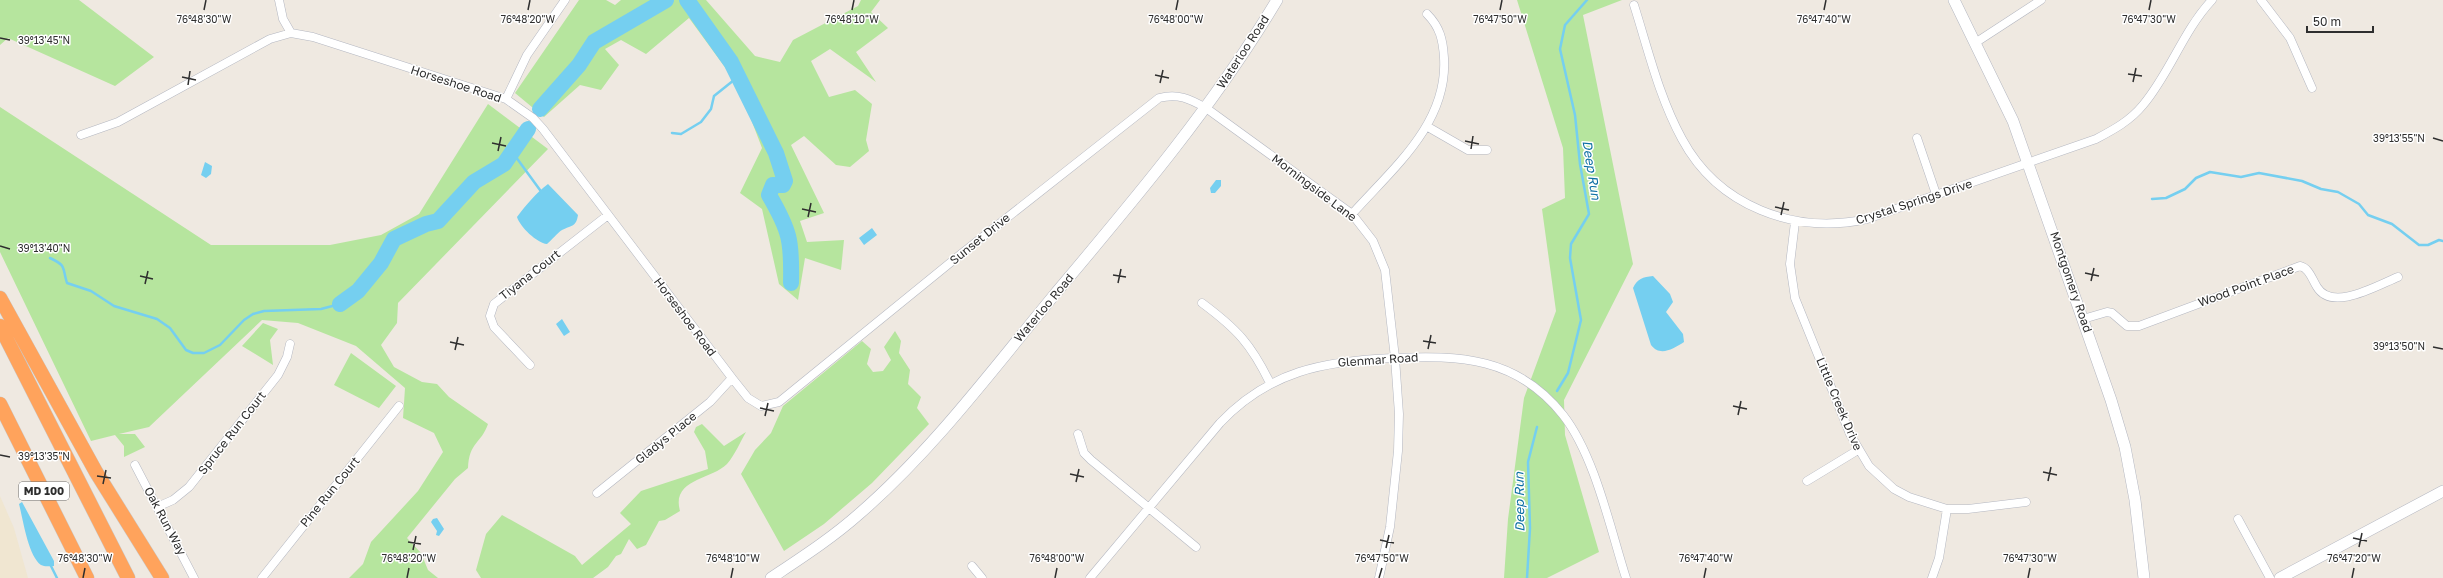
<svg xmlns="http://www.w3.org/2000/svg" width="2443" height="578" viewBox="0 0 2443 578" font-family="'Golos Text',sans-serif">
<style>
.education{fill:#f0e6d1}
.green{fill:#b6e59e}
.water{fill:#75cff0}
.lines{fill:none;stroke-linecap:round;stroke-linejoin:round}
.stream{stroke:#75cff0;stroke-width:2.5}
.river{stroke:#75cff0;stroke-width:16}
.street-casing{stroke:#b4b7c1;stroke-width:9}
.secondary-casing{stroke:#b4b7c1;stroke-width:12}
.highway-casing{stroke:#c9c9c9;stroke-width:15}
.street{stroke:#fff;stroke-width:8}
.secondary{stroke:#fff;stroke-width:11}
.highway{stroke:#ffa35c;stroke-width:14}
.ticks{fill:none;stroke:#2e2e2e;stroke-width:1.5}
.labels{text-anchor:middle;stroke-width:3;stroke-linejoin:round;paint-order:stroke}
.shield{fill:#fff;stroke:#6d6d6d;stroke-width:1}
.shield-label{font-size:11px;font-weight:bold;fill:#2e2e2e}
.street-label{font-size:12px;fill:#2e2e2e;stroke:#fff}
.water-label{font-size:13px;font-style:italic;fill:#0d6fa3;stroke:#fff}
.ticks-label{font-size:10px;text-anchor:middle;fill:#2e2e2e;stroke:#fff;stroke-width:3;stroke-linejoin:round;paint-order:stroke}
</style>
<rect width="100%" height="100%" fill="#efe9e1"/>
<path class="education" d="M0 496 14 528 28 578H0Z"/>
<path class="green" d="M0 0H79L154 57 115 86 8 38 0 45Z
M579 0H606L615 5 621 0H706L755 56 780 62 793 40 858 6 861 0H880L871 12 888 28 856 52 876 82 830 49 811 61 829 97 855 90 872 104 866 140 869 151 850 167 836 165 804 136 791 145 824 213 800 221 807 242 844 240 841 270 805 258 798 300 779 284 762 209 740 193 762 148 738 85 689 18 646 54 621 40 605 49 619 65 601 90 580 85 544 117 515 93Z
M1517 0H1622L1583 15 1633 264 1564 400 1565 435 1599 552 1547 578H1504L1508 519 1524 398 1556 311 1542 209 1565 198 1563 148Z
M488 104 548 149 398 303 397 323 381 345 394 367 422 382 437 384 449 397 488 424C481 444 469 442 468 468L455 479 407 538 421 553 428 570 438 578H349L363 564 371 542 418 491 443 452 434 433 403 418 405 388 356 346 298 323 262 320 149 427 119 434H135L145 447 124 457V446L115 435 91 441 0 252V107L211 245H330L381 235 419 214Z
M263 323 278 329 270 340 273 365 242 346Z
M895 331 901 341 899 353 910 370 908 384 921 397 917 408 929 424 872 483 824 524 784 551 741 474 755 450 771 433 783 406 862 341 871 349 867 364 873 372 883 371 891 360 884 347Z
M351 353 396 386 379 408 334 385Z
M702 424 724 446 746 432C740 442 735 455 727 464 711 480 671 479 680 511L665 520 659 521 646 545 637 549 629 539 621 554 616 556 608 567 593 578H481L476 570 486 534 502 515 575 556 582 565 631 524 620 513 641 491 708 469 705 451 694 432 696 427Z"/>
<path class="water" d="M205 162 212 166 211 174 206 178 201 175Z
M1216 180H1221V186L1215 193H1211L1210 188Z
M548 184 578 215C576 227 572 225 562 230 557 233 552 240 547 244 537 243 520 227 517 217 526 205 536 193 548 184Z
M872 228 877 235 864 245 859 238Z
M1653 276 1670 294 1673 302 1666 312 1683 334 1684 342C1673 349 1660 357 1651 345L1633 288C1637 279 1643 277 1653 276Z
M562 319 570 332 564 336 556 324Z
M22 502 54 561V566C49 566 45 567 41 565 28 556 23 519 19 504Z
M437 518 444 529 439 536 436 535 437 531 431 522 433 519Z"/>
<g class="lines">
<path class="stream" d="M672 133 681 134 701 122 711 109 714 96 739 76
M513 153 540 190
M2152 199 2166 198 2185 189 2196 178 2210 172 2241 177 2259 173 2302 181 2321 189 2338 192 2359 204 2368 215 2392 224 2419 245H2428L2439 240 2443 241
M50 258C67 266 62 267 67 283L91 291 114 306 157 319 170 328 186 350 193 353H204L220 345 244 320 253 314 264 311 321 309 340 304
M1557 391 1568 373 1581 320 1570 258 1571 244 1589 214 1580 164 1575 115 1560 49 1565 25 1587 0
M51 566 57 578
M1527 578 1530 528 1528 462 1537 427"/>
<path class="river" d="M687 0 731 62 776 153 785 181 783 185H773L769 195C790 231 792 241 791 283
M540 109 579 65 594 42 666 0
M340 304 358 291 381 263 394 239 426 224 438 221 474 182 504 164 528 129"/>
<g class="street-casing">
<path id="street" d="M279 0 283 19 291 33
M2261 0 2290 38 2312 88
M1634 5C1648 49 1659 97 1682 139 1718 206 1794 235 1867 219L2096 139C2113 130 2130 121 2143 105 2170 73 2183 31 2212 0
M1975 43 2041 0
M506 99 527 55 565 0
M1428 127 1468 150H1487
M81 135 118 122 270 39 291 33 313 37 506 99 533 118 543 129 732 378 748 398 761 406 779 402 961 254 1159 98C1178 93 1190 99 1206 108L1352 214 1373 241 1385 270 1395 358 1399 414 1398 451 1390 527 1379 578
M1917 138 1936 194
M1352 214C1392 169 1448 124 1444 58 1443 40 1440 27 1427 14
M1795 222 1790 264 1795 298 1850 434 1869 466 1894 489 1909 497 1947 509H1968L2026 502
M1202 303C1237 329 1251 344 1270 383
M2083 319 2107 312 2112 313 2127 326H2139L2300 266C2309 268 2312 279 2317 287 2332 312 2376 286 2398 277
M530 365 494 327 490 316 494 304 608 215
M1078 434 1084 453 1091 460 1196 547
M135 465 194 578
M1807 481 1858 450
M597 493 710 402 732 378
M157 507 173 500 189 487 278 375 287 357 290 344
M2238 519 2270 578
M972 566 982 578
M262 578 399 406
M1090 578 1220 423C1269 371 1324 361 1393 358 1460 355 1517 357 1563 415 1595 456 1610 528 1626 578
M1932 578 1939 558 1947 509"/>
</g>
<g class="secondary-casing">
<path id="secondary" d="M1954 0 2013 121 2111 400 2125 447 2135 500 2144 578
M771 578C801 558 832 538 859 514 933 450 993 369 1055 294 1135 199 1213 107 1277 0
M2280 578 2443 491"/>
</g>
<g class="highway-casing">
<path id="highway" d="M0 298 96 472 162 578
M0 326 128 578
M0 404 87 578"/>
</g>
<use href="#street" class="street"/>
<use href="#secondary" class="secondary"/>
<use href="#highway" class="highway"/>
</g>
<path class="ticks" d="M204 10 206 0M528 10 530 0M852 10 854 0M1176 10 1178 0M1500 10 1502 0M1824 10 1826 0M2149 10 2151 0M0 38 10 40M2128 74 2142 76M1155 75 1169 78M182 77 196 80M2133 82 2136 68M1160 83 1163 70M188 85 190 71M2433 138 2443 141M1465 141 1479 144M492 143 506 146M1471 149 1473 136M498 151 501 137M1775 207 1789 210M802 209 816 212M1781 215 1784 202M808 217 811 203M0 246 10 249M2085 273 2099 276M1113 275 1126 277M140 276 153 279M2091 281 2094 268M1118 283 1121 269M145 284 148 271M1423 341 1436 343M450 342 464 345M2433 347 2443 349M1428 349 1431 335M455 350 458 337M1733 406 1747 409M760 408 774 411M1738 415 1741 401M765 416 768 403M0 455 10 457M2043 472 2057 475M1070 474 1084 477M97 476 111 478M2048 481 2051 467M1076 482 1079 469M103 484 106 470M2353 538 2367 541M1380 540 1394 543M408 542 421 544M2359 547 2362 533M1386 548 1389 535M413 550 416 536M83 578 85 568M407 578 409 568M731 578 733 568M1055 578 1057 568M1379 578 1382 568M1704 578 1706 568M2028 578 2030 568M2352 578 2354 568"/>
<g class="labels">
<rect class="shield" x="19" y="482" width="50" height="18" rx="3"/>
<g class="shield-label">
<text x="44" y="495">MD 100</text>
</g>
<g class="street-label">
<text transform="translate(1243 52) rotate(-57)" y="4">Waterloo Road</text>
<text transform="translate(456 84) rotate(18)" y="4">Horseshoe Road</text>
<text transform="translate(1314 188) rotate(37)" y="4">Morningside Lane</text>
<text transform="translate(1914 202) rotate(-18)" y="4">Crystal Springs Drive</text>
<text transform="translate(980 239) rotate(-39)" y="4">Sunset Drive</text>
<text transform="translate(530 275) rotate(-38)" y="4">Tiyana Court</text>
<text transform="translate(2071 282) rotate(71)" y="4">Montgomery Road</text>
<text transform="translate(2246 286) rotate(-20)" y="4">Wood Point Place</text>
<text transform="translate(1044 308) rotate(-50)" y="4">Waterloo Road</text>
<text transform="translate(685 317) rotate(53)" y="4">Horseshoe Road</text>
<text transform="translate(1378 360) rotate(-4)" y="4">Glenmar Road</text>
<text transform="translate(1839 404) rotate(67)" y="4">Little Creek Drive</text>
<text transform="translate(232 433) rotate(-52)" y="4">Spruce Run Court</text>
<text transform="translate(666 438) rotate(-39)" y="4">Gladys Place</text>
<text transform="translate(330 492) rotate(-51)" y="4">Pine Run Court</text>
<text transform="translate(165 521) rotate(62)" y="4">Oak Run Way</text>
</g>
<g class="water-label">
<text transform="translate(1592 170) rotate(81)" y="5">Deep Run</text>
<text transform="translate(1519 502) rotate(-91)" y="5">Deep Run</text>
</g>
</g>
<g class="ticks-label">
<text x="204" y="23">76°48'30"W</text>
<text x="528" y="23">76°48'20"W</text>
<text x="852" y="23">76°48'10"W</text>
<text x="1176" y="23">76°48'00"W</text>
<text x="1500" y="23">76°47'50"W</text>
<text x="1824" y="23">76°47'40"W</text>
<text x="2149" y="23">76°47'30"W</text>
<text x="44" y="44">39°13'45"N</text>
<text x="2399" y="142">39°13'55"N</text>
<text x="44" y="252">39°13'40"N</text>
<text x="2399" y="350">39°13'50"N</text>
<text x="44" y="460">39°13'35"N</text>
<text x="85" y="562">76°48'30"W</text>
<text x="409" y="562">76°48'20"W</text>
<text x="733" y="562">76°48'10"W</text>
<text x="1057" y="562">76°48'00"W</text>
<text x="1382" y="562">76°47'50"W</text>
<text x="1706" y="562">76°47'40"W</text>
<text x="2030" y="562">76°47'30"W</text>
<text x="2354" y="562">76°47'20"W</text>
</g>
<path d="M2307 26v6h66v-6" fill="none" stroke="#2e2e2e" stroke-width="2"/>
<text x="2313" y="26" font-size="12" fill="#2e2e2e" stroke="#ffffff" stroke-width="3" paint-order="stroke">50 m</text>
</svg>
